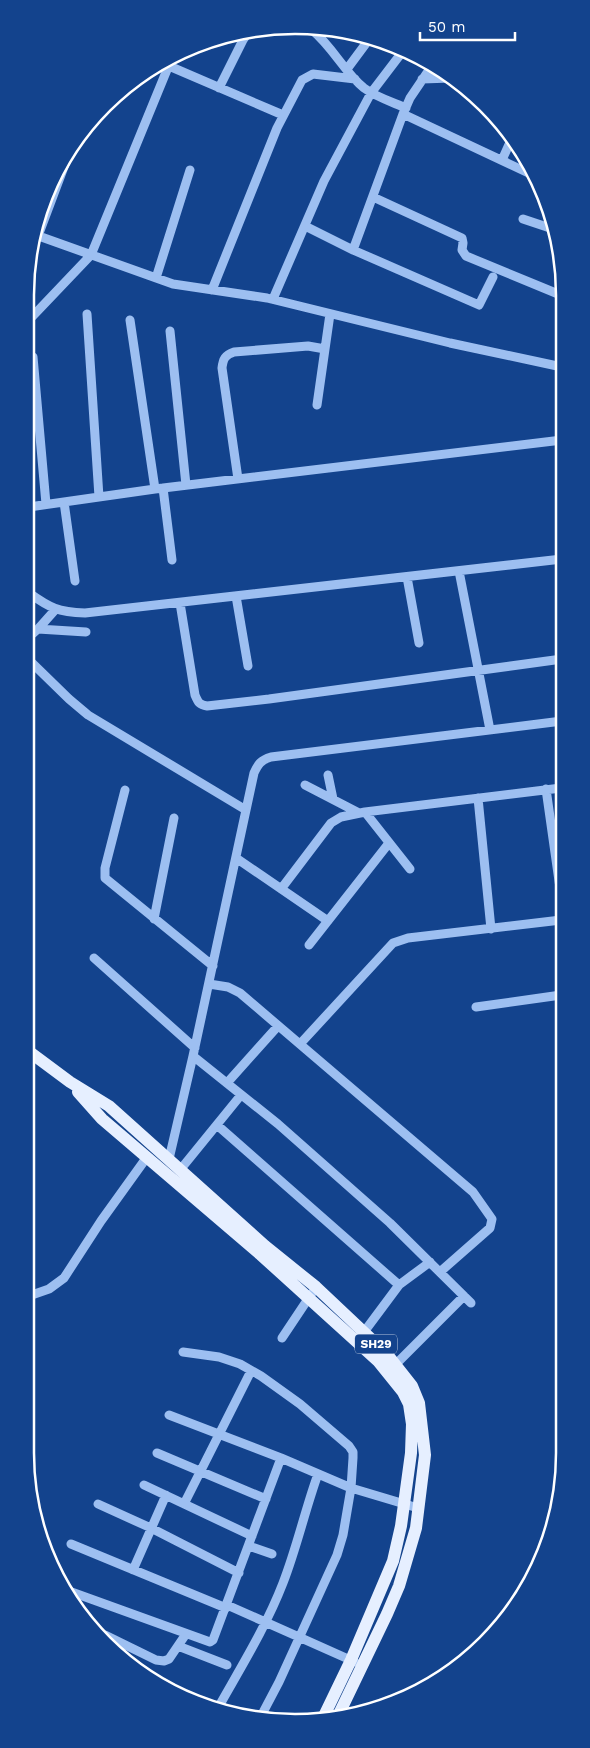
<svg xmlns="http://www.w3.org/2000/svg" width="590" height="1748" viewBox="0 0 590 1748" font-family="'Work Sans',sans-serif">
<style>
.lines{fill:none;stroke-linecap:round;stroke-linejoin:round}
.minor{stroke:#9dbff1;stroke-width:9}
.major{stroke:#e6efff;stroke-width:12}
.labels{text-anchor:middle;stroke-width:4;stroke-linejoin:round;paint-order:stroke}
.shield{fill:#13438d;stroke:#b8c7dd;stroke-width:1}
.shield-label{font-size:12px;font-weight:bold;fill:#fff}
.rim{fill:none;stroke:#fff;stroke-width:2.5}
</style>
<rect width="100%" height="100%" fill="#13438d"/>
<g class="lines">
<path class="minor" d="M312 30C333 47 344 72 364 88 376 97 392 102 406 108
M162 63 283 115
M347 69 370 38
M422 79 451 78
M219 88 243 40 250 30
M403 114 537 177
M502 160 511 140
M373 197 462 238 463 243 462 250 466 256 563 296
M523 219 553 229
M305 226 353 250 479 305 493 277
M33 234 173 284 267 298 450 343 562 367
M38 236 73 143
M353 250 403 114 410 98 433 64
M156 278 190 170
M212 290 277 128 302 80 313 74 355 79
M273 299 324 181 371 93 403 51
M87 314 99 497
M30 319 91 255 171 60
M130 320 155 489
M170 331 186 485
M33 357 46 504
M317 405 330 314
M238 479 222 368C223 359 225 355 234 352L308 346 325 349
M163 488 172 560
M64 502 75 581
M29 507 155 489 562 440
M459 571 490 730
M407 577 419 643
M29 593C50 608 58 612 85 613L562 559
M236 596 248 666
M180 603 195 695C198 702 199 705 207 706L269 699 562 659
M38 629 86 632
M29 637 38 629 55 610
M28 659 69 699 88 715 246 810
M328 775 333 799
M305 785 359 813
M546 789 561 895
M125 790 105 868V878L213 966
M478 798 491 929
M365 812 410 869
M236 858 328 921
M281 889 331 823 341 817 365 812 561 788
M154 919 174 818
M309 945 389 843
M94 958 195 1048
M209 984 228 987 240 993 473 1192 492 1219 490 1228 440 1272
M476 1007 561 995
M300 1044 393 943 408 938 561 920
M193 1056 278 1124 390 1223 471 1303
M227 1083 278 1026
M217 1125 399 1285
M169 1159 193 1056 254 773C258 764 261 760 271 757L562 721
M180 1170 241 1095
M26 1297 49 1289 64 1278 101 1221 147 1157
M364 1332 399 1285 430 1262
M282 1338 312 1293
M183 1352 219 1357 240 1364 261 1376 300 1404 349 1446 353 1452V1458L351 1488 343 1535 337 1555 279 1682 259 1720
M395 1365 464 1296
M169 1415 281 1458 351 1488 418 1508
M157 1453 266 1499
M144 1485 252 1536
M98 1504 151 1528 239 1573
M184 1504 251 1371
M71 1544 226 1608
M249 1546 272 1554
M133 1570 166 1495
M66 1590 210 1642 213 1640 281 1458
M227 1605 355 1662
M97 1635H105L156 1660 164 1661 169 1659 186 1634
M178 1646 227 1665
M218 1708C241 1667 266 1627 283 1583 297 1547 305 1510 318 1474"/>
<path class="major" d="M27 1050 70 1082 109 1106 265 1246 316 1287 386 1353 412 1386 419 1403 425 1455 416 1528 399 1586 387 1614 338 1716
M78 1092 102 1119 261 1255 378 1361 403 1392 409 1404 412 1424 411 1453 401 1526 393 1561 351 1660 324 1716"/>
</g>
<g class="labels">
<rect class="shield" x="355" y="1334.5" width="42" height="19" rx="4"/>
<g class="shield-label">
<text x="376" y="1348">SH29</text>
</g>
</g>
<path d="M0 0H590V1748H0ZM295 34H295A261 261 0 0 1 556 295V1453A261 261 0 0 1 295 1714H295A261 261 0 0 1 34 1453V295A261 261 0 0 1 295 34Z" fill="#13438d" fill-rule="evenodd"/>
<path class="rim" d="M295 34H295A261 261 0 0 1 556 295V1453A261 261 0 0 1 295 1714H295A261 261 0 0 1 34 1453V295A261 261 0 0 1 295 34Z"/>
<path d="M420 32v8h95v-8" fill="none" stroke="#ffffff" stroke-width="2.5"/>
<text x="428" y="32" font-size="15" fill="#ffffff" stroke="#13438d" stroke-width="4" paint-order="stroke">50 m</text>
</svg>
